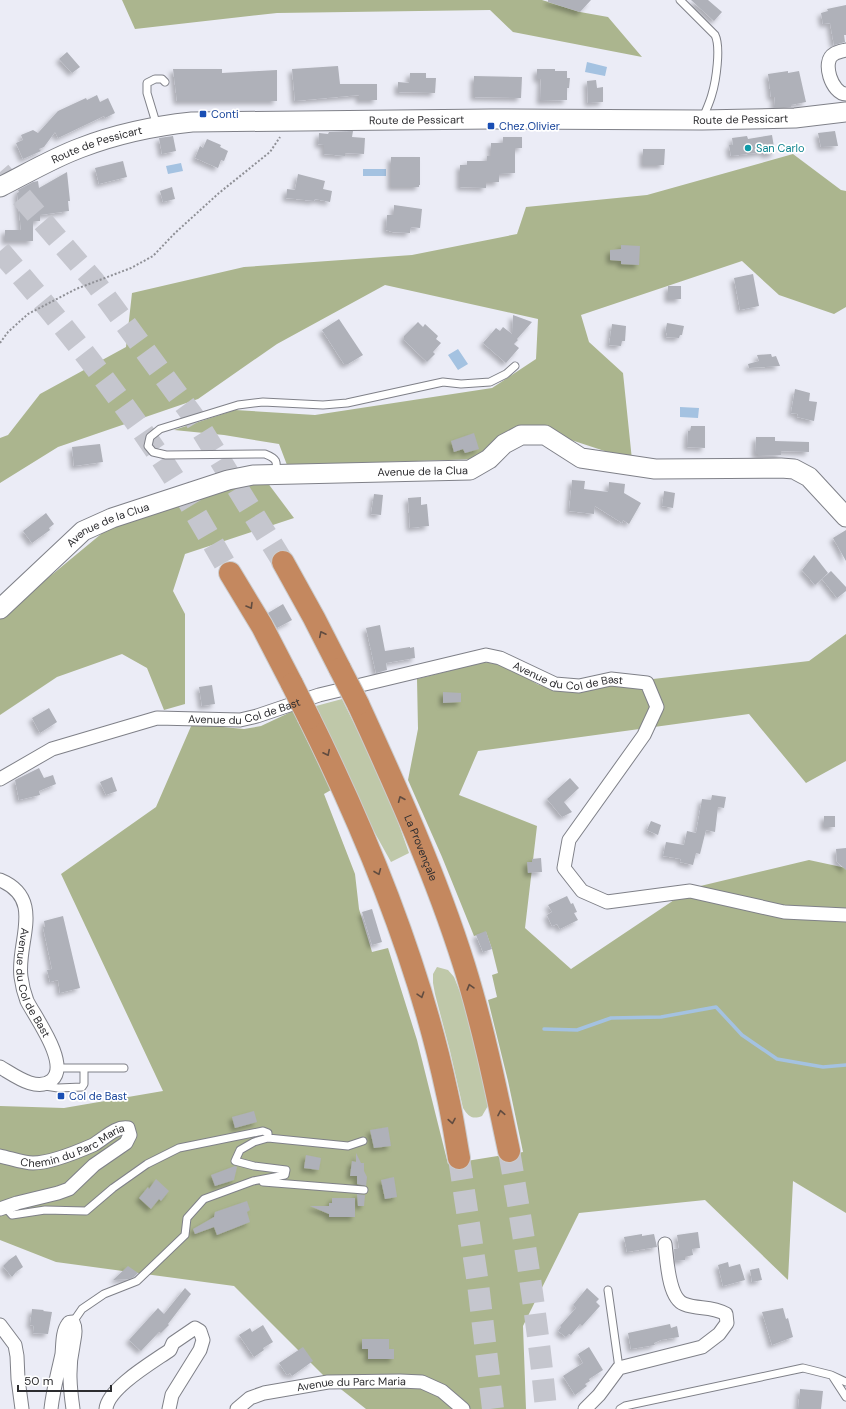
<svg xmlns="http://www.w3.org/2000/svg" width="846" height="1409" viewBox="0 0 846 1409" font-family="'DM Sans',sans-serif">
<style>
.green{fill:#bfc8a9}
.forest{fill:#abb58e}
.water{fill:#a4c2e1}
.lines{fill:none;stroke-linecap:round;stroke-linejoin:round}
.stream{stroke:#a4c2e1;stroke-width:3.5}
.building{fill:#afb1b9;filter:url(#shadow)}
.highway-tunnel{stroke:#c5c6ce;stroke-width:22;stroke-dasharray:22 11;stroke-linecap:butt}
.lane-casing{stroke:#7f8088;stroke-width:9}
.street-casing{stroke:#7f8088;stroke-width:15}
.secondary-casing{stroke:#7f8088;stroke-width:21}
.highway-casing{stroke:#cccccd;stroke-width:24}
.path{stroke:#8f9096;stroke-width:2;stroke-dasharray:2 2;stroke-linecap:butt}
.lane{stroke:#fff;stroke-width:7}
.street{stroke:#fff;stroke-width:13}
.secondary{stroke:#fff;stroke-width:19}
.highway{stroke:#c4885f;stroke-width:22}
.highway-bridge-casing{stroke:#cccccd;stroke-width:24;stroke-linecap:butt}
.highway-bridge{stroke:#c4885f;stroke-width:22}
.oneway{stroke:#614c40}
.transit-dot{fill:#1a4fb4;stroke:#fff;stroke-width:1.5}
.culture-dot{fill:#0f9aa8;stroke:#fff;stroke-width:1.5}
.labels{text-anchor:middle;stroke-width:3.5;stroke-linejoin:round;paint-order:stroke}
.transit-label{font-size:11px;fill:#164399;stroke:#fff;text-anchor:start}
.street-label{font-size:11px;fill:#2c2c2f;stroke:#fff}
.culture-label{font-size:11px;fill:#0d838f;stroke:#fff;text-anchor:start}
</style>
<defs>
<filter id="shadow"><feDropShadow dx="-3.5" dy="3.5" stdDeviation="2" flood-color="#0004"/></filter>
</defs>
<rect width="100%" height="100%" fill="#ebecf6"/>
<path class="green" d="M342 699 372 760 393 808 409 853 391 862 366 817 316 706Z
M437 967 448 970 454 977 464 1002 476 1045 489 1104 482 1116C472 1120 468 1116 463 1108L450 1051 435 994 433 983V974Z"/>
<path class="forest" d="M122 0H542L580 12 608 17 642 57 513 32 490 10 277 13 135 29Z
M793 154 841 190 846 191V307L834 314 779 295 742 261 581 315 589 342 623 373 632 460 565 438 541 426 480 459 287 465 279 444 224 435 174 430 235 410 315 415 492 388 536 359 538 319 385 285 277 344 198 399 58 447 0 483V438L8 435 40 394 126 347 132 293 244 267 412 255 517 234 526 207 647 195Z
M248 480 267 482 294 518 185 554 173 591 185 614V704L164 710 147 668 122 654 57 677 0 715V615L54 573 112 525Z
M846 634V761L806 783 749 714 478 751 459 795 537 826 525 928 571 969 692 888 809 860 846 868V1213L793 1181 788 1280 705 1200 579 1213 523 1326 526 1409H366L323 1375 234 1286 56 1262 0 1240V1106L64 1108 163 1091 61 874 156 807 192 724 244 729 261 726 293 711 331 790 324 794 355 874 359 909 372 952 388 948 417 1040 448 1164 523 1152 508 1081 488 1000 497 997 492 975 498 973 492 949 486 932 474 936 442 857 408 780 418 729 417 679 484 662 507 666 537 684 545 687 566 689 809 661Z"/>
<path class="water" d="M587 62 607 67 605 76 585 72Z
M181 163 183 171 168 174 166 166Z
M363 169H386V176H363Z
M458 349 468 364 458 370 448 355Z
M680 407 699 408 698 418 680 417Z"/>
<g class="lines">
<path class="stream" d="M544 1029 577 1030 611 1018 661 1017 716 1007 742 1035 777 1059 823 1067 846 1065"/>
</g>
<path class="building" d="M548 0H591L580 12 548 2Z
M691 0H708L722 12 714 21Z
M846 5V35H844L845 42 834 45 830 23 823 24 821 13 828 11 827 9Z
M67 52 80 67 72 73 59 59Z
M338 66 340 84H377V100H359V95L295 101 292 69Z
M173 69H222V73L277 70V101H177Z
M537 69H555V71H567V78H570L569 88H567V100L540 101 541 79H537Z
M788 71V73L799 71 806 102 791 105V107H774L775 97H771L768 74Z
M410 73H426V78H436L435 93 398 92V82L409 83Z
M474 76 522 77 521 98 474 97Z
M596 80 597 88 603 87V102L588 103 587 81Z
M97 95 100 102 108 98 115 113 105 118 104 116 58 138 55 132 44 147 39 149 41 151 23 159 16 143 23 140 21 135 33 130 38 133 58 111 86 98 87 100Z
M353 131 352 137 365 138 364 154 345 153V156L324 154V145L318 144 319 133 328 134 329 132Z
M835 131 838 146 821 147 818 133Z
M772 135 775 153 765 155 764 152 731 156 729 145H733L732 138 747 136 748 139Z
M173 136 176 151 162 154 159 138Z
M503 137H522V148H515V173L499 174V182H486V188L460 187V165H467V161H487V156H491V143H503Z
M207 139 221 145 220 147 228 151 224 161 221 160 218 168 195 158 200 146 203 148Z
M643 149H665L664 165H643Z
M391 157H420V185H419V187H391Z
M123 161 127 177 99 184 95 168Z
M67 172 70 201H68L69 211 40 215V221H33V241H5V230H21L17 193 19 192 18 190 33 182 38 181 39 188Z
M298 174 325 181 323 189 332 191 330 202 315 199 314 201 286 198 287 189 295 190Z
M172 187 175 199 163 202 160 191Z
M394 205 422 209 420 228 411 227 410 233 392 232 386 230 387 215H394Z
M621 245 640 246 639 265 621 264V261L610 260V250L621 249Z
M753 274 759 306 740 310 734 278Z
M668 286H681V299H668Z
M513 315 532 322 517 339 518 340 514 344 519 348 506 363 483 343 496 328 500 331 503 327 512 334Z
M339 319 363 355 348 364H344L322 330Z
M418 322 423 327 425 324 438 336 436 339 441 343 433 352 435 354 427 362 404 340V336Z
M667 323 684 326 682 335H680L679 338 666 337 667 333H665Z
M612 324 626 326 625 341H622L621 346 609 345Z
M771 354 772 357 776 356 780 366 749 368 748 364 759 361 757 355Z
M795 389 810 393 809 401 817 402 814 421 797 417 798 414 791 413Z
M691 426H705V448L687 447 688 431H690Z
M474 433 479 449 465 453 463 449 454 452 451 441Z
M756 437H775V441L809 442V452L781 451V455L758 456V454H755Z
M100 444 103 462 74 466 72 447Z
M572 480 585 481 584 489 608 492 609 482 625 484 624 493 641 503 629 524 623 520 622 523 595 506 594 514 569 511Z
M664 491 675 493 673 508 662 506Z
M374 494 383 495 381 515 371 514Z
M421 497V505L427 504 429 526 410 528 408 498Z
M46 513 54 524 49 528 50 530 32 543 23 531Z
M846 530V561L833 538Z
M814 555 828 573 815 585 802 570Z
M831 571 846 587V591L837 598 822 579Z
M283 604 292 620 277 628 268 613Z
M380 625 385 651 410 647V648L414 647 415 658 386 663 387 670 376 673 366 628Z
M212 685 215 704 202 706 199 687Z
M443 692 461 693V702L443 703Z
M49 708 57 722 40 733 32 718Z
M39 768 44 778 53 775 56 784 39 791 40 795 19 800 15 780Z
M112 777 117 791 106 795 100 782Z
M570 778 579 788 564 802 572 812 562 817 547 799Z
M712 795 726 797 724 808 718 807 715 832 706 830 700 854 696 853 693 865 680 862 681 859 663 856 666 842 684 845 687 831 696 833 702 799 711 800Z
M824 816H835V827H824Z
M651 821 661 825 658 835 647 830Z
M846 848V870L837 862 836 849Z
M541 858 542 872 528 873 527 862H532V859Z
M567 896 571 904 573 903 577 912 574 913 578 920 560 929 557 924 552 926 547 915 552 912 548 905Z
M372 909 382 942 372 945 362 912Z
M63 916 80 988 60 993 58 980 50 982 47 970 52 969 43 927H45L44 921Z
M486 931 492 949 483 952 476 935Z
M254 1111 257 1122 235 1128 232 1117Z
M388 1127 391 1146 374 1148 370 1130Z
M356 1153 361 1163H364V1171L367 1177 366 1186 357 1184V1176H350L352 1161 356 1162Z
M306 1155 321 1158 319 1170 304 1168Z
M235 1166 237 1167 234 1180 215 1186 211 1175Z
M394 1177 397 1197 385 1199 381 1180Z
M156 1179 169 1191 161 1201 159 1199 151 1209 139 1198 148 1187 149 1189Z
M357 1194 365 1195 364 1206H358Z
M332 1198H355V1217H329V1214L310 1206H329V1203H332Z
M247 1201 250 1210 247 1212 250 1222 217 1235 214 1227 195 1234 193 1229 214 1217 215 1212Z
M698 1232 700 1248 692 1249 693 1255 685 1257V1260L675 1261 674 1249 679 1248 677 1235Z
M642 1234V1236L654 1234 657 1247 627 1252 624 1237Z
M16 1255 23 1267 16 1272 12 1277 3 1266 9 1260Z
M728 1262 729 1267 740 1264 745 1280 723 1286 718 1265Z
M128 1266 138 1273 134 1277 129 1279 113 1280Z
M759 1268 762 1280 752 1282 750 1270Z
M185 1288 191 1294 168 1324 169 1325 161 1333 159 1332 141 1351 129 1340 158 1308 164 1314Z
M587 1288 599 1299 596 1302 600 1306 582 1326 580 1324 571 1335 569 1334 566 1337 558 1331 561 1327 560 1326 576 1308 573 1305Z
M783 1308 786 1319 788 1318 793 1337 772 1345 762 1312Z
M32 1309 44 1310 43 1311 52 1312 48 1334 33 1333 34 1326 30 1325Z
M670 1324 671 1328 677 1326 679 1337 661 1340 654 1343 655 1345 631 1349 628 1333Z
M263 1325 273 1342 263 1348 264 1350 254 1357 239 1335 250 1328 252 1332Z
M362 1339H389V1349H394V1359H368V1349H362Z
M303 1347 313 1361 292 1376 290 1373 287 1375 279 1363Z
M589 1347 603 1370 589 1379 590 1381 585 1384 587 1386 575 1395 563 1376 583 1363 578 1354Z
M800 1389 823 1391 821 1409H798Z"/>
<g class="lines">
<path class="highway-tunnel" d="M0 172 94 281 193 416 283 562
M0 251C56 316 110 383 158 454 184 492 207 533 230 573
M509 1151C524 1237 538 1322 546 1409
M459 1158 478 1284 493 1409"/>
<g class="lane-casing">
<path id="lane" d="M680 0 715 35C721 47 716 81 712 94 710 102 706 110 703 118
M157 126 147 93V83L155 79H162L165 82
M276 474C277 462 278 459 265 454L166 455 153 452 148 446 150 437 160 429 238 405 263 402 323 405 347 403 443 382 461 384 490 382 506 374 515 366
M58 1068H124
M45 1086 58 1088 82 1087 84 1084V1068
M268 1138 348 1146 363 1141
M263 1182 364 1190
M5 1207 12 1215 45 1210 86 1211 113 1188 147 1164 179 1148 263 1131 268 1133V1138L254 1142 240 1150 235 1161 254 1166 286 1170 285 1175 253 1181 204 1199 187 1218 185 1235 137 1281 104 1294 82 1309 73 1322
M608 1290 619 1368
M833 1377 846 1397
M620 1409 625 1406 803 1368 831 1375 846 1382"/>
</g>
<g class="street-casing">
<g id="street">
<path d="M846 50C842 51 837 52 834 54 821 61 832 94 846 94"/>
<path id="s1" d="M0 779 52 749 157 718 240 720 257 716 319 695 486 655 500 658 555 684 579 686 611 679 647 683 657 707 644 735 569 840 564 868 582 891 607 902 690 891 784 912 846 915"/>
<path id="s2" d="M0 880C46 899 16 943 21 977 22 985 24 993 27 1001 35 1017 70 1064 52 1080 37 1093 14 1075 0 1067"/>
<path id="s3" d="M0 1156C10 1158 23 1163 33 1163 51 1163 77 1152 93 1145 104 1139 115 1126 128 1128L130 1135 126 1143 94 1165 69 1189 58 1193 17 1203 0 1209"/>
<path d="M0 1325 15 1345 17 1356 18 1379 22 1409"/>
<path d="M51 1409C53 1390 58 1373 62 1354 63 1345 62 1332 68 1324 69 1322 70 1322 73 1322 77 1330 74 1338 73 1346 68 1368 70 1388 73 1409"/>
<path d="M106 1409C108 1388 153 1362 170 1350L173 1343 195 1328 200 1331 203 1340 200 1350 172 1395 169 1409"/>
<path id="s4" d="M237 1409 250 1398 264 1393 328 1382 400 1381 422 1382 442 1391 463 1409"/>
<path d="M585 1409 599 1395 619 1368 702 1347 719 1334 727 1323 726 1314C710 1305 699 1310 684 1304 668 1298 667 1259 665 1244"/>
</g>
</g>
<g class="secondary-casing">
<g id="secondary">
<path id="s5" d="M0 187C26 174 53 158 80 148 116 134 154 126 192 122L491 119 702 120 795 118 846 112"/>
<path id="s6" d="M0 609 83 531 112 518 228 480 253 475 470 470 489 459 504 444 521 435H545L581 458 655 469 781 468 794 469 809 477 846 517"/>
</g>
</g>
<g class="highway-casing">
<g id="highway">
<path d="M283 562 314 618 340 669"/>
<path d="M230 573 262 626 292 684"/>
<path id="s7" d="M358 704C397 789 436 876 464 965 483 1026 496 1089 509 1151"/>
<path d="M309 718C368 837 419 962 447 1093 452 1114 455 1136 459 1158"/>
</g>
</g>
<path class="path" d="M0 343 8 332 28 314 76 289 131 268 153 256 175 233 219 193 270 152 280 137"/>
<use href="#lane" class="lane"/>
<use href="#street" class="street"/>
<use href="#secondary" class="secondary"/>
<use href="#highway" class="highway"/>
<g class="highway-bridge-casing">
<path id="highway-bridge" d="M340 669 358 704
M292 684 309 718"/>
</g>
<use href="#highway-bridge" class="highway-bridge"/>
</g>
<defs><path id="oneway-chevron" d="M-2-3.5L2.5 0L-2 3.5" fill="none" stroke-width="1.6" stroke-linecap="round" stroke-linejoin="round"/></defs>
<g class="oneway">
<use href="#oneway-chevron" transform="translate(250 606) rotate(59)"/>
<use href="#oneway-chevron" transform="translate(322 634) rotate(-116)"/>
<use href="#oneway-chevron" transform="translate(327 753) rotate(64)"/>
<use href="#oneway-chevron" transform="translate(401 799) rotate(-113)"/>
<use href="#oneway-chevron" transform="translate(378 872) rotate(68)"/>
<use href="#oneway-chevron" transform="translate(470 987) rotate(-106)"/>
<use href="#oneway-chevron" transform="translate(421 995) rotate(72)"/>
<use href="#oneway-chevron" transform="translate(501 1113) rotate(-101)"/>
<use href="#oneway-chevron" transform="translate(452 1121) rotate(80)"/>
</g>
<g class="transit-dot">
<rect x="199" y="110" width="8" height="8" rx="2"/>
<rect x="487" y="122" width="8" height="8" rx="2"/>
<rect x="57" y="1092" width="8" height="8" rx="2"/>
</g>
<circle class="culture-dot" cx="748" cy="148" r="4"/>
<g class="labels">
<g class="transit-label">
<text x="211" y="118">Conti</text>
<text x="499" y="130">Chez Olivier</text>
<text x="69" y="1100">Col de Bast</text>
</g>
<g class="street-label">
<text dy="4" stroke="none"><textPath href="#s5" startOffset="753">Route de Pessicart</textPath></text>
<text dy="4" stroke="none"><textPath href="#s5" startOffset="429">Route de Pessicart</textPath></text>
<text dy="4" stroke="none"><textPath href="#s5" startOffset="106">Route de Pessicart</textPath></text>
<text dy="4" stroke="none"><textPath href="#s6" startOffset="463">Avenue de la Clua</textPath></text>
<text dy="4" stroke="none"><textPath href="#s6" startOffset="139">Avenue de la Clua</textPath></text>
<text dy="4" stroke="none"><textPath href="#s1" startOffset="594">Avenue du Col de Bast</textPath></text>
<text dy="4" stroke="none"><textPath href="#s1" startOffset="258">Avenue du Col de Bast</textPath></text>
<text dy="4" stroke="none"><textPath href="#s7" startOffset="157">La Provençale</textPath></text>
<text dy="4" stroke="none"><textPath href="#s2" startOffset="117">Avenue du Col de Bast</textPath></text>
<text dy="4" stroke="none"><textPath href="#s3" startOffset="77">Chemin du Parc Maria</textPath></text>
<text dy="4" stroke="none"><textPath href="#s4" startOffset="120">Avenue du Parc Maria</textPath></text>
</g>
<g class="culture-label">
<text x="756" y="152">San Carlo</text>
</g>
</g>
<path d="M18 1385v6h93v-6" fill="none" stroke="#2c2c2f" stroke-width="2"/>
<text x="24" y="1385" font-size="12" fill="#2c2c2f" stroke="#ffffff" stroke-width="3" paint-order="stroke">50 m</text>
</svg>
